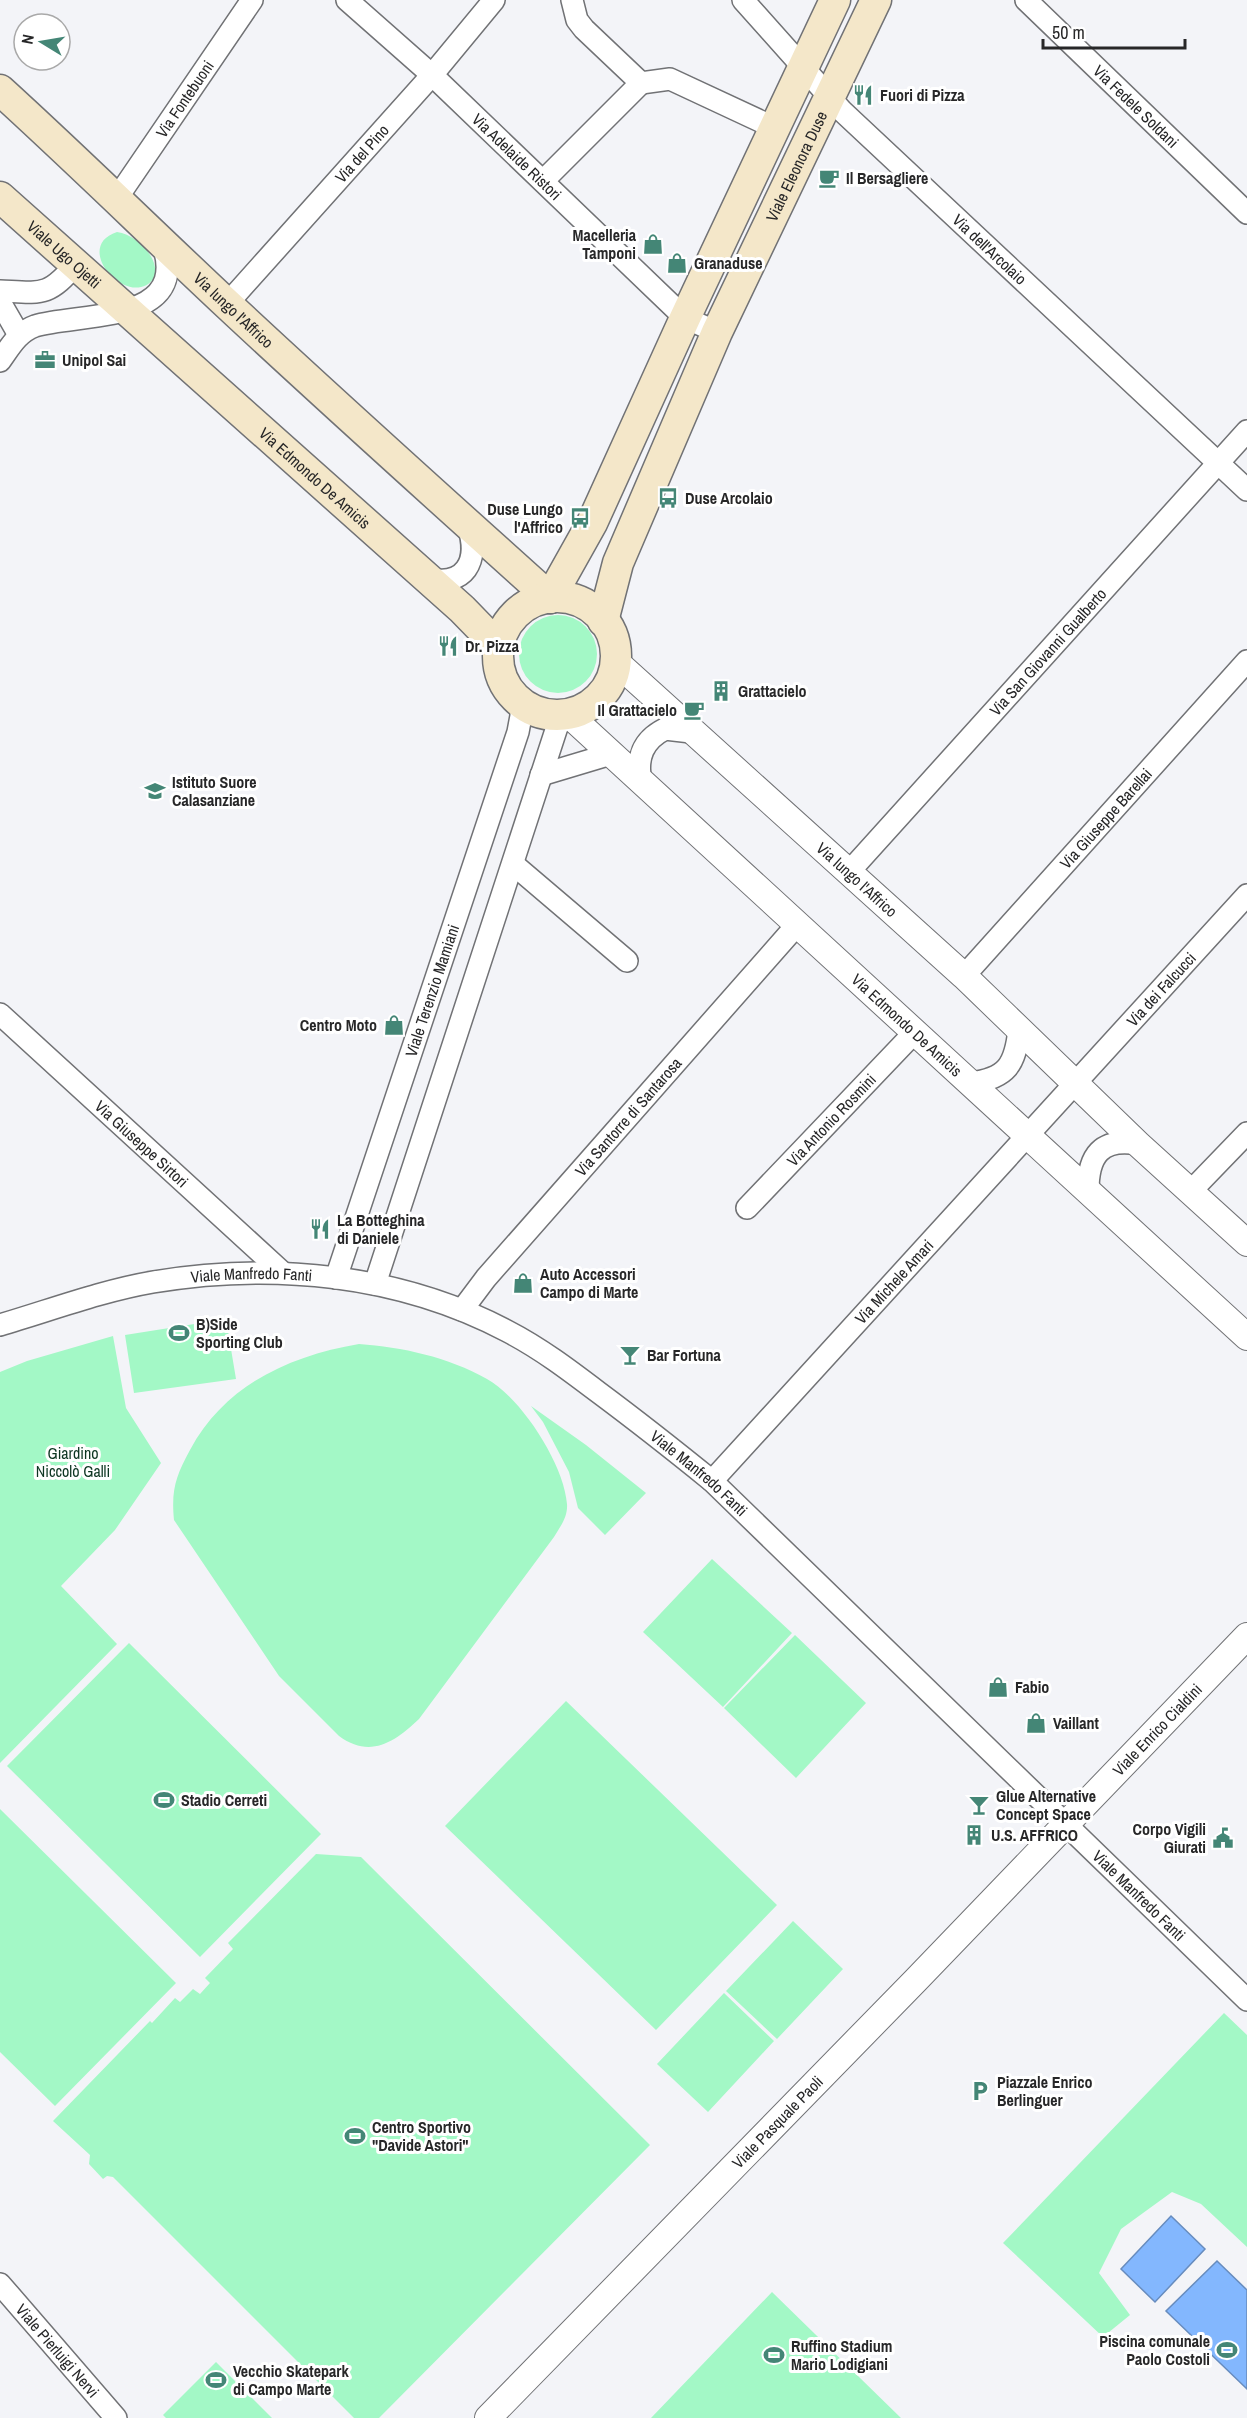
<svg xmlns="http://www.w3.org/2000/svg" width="1247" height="2418" viewBox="0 0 1247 2418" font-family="'Archivo Narrow',sans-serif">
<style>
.green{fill:#a3f8c6}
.water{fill:#83b7fe;stroke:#678cbe;stroke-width:1.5}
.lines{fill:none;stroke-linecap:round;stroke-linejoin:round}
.minor-casing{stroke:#717275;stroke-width:24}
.tertiary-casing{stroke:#717275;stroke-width:28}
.secondary-casing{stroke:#717275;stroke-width:33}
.minor{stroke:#fff;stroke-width:21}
.tertiary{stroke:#fff;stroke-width:26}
.secondary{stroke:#f4e7c9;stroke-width:30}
.labels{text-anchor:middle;stroke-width:6;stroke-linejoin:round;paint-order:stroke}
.poi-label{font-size:16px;font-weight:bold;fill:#272728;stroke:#fff;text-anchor:start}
.street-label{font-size:16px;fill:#272728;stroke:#fff}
.park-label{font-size:16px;fill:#0c3521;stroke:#fff}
</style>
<rect width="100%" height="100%" fill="#f3f4f8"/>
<path class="green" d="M117 232C137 235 159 257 155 277 130 313 70 247 117 232Z
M519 654a39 39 0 1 1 78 0a39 39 0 1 1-78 0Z
M226 1319 236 1379 134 1393 125 1335Z
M113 1336 126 1408 161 1463 115 1530 61 1586 117 1644 0 1763V1372L27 1361Z
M359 1344C402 1347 448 1357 487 1379 521 1398 564 1464 567 1504 568 1517 560 1527 554 1537L419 1719C395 1742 370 1759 339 1736L279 1676 174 1520C171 1489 176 1476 190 1450 225 1385 289 1356 359 1344Z
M531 1406 586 1445 646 1493 605 1535 578 1508 569 1472 543 1422Z
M712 1559 792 1633 723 1707 643 1632Z
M795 1635 866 1703 796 1778 724 1708Z
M129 1643 321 1834 200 1957 7 1766Z
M566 1701 777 1905 656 2030 445 1826Z
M0 1809 176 1983 55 2106 0 2052Z
M316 1854 361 1857 650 2145 379 2418H354L113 2177 107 2176 103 2179 89 2164 90 2155 53 2121 150 2021 152 2023 175 1998 180 2002 193 1989 200 1994 210 1983 205 1978 233 1949 228 1943Z
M793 1921 843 1969 777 2039 726 1991Z
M724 1993 774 2041 708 2112 657 2064Z
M1224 2013 1247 2035V2247L1201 2204 1172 2192 1121 2229 1099 2273 1130 2315 1103 2337 1003 2243Z
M772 2292 901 2418H651Z
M216 2362 272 2418H166L163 2415Z"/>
<path class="water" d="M1171 2216 1205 2249 1155 2302 1121 2269Z
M1217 2261 1247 2290V2389L1166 2311Z"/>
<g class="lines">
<g class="minor-casing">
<g id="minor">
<path id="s1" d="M347 0 432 75 685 318 717 332"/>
<path d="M572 0 577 20 584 29 641 83 670 79 775 128"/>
<path id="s2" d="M743 0 842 111 1247 490"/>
<path id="s3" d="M1026 0 1247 213"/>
<path d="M543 181 641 83"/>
<path id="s4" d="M117 198 252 0"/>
<path d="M0 291C42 293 48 297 76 264"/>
<path d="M0 302 19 335"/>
<path id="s5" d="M227 304 432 75 494 0"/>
<path d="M0 361C10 347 18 332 35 326 82 312 192 325 162 242"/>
<path d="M426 578C465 588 480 561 468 526"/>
<path d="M541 775 611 754"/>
<path d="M641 782C636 758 643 740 665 729L691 732"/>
<path d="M513 864 627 961"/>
<path id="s6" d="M848 873 1247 431"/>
<path id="s7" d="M964 976 1247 661"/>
<path id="s8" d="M0 1014 282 1272"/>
<path d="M971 1083C1007 1078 1015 1065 1019 1030"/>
<path d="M1088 1191C1088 1155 1101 1138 1138 1144"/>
<path d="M1191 1191 1247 1133"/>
<path id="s9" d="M747 1208 914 1033"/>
<path id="s10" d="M336 1278 518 732 521 716V703"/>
<path d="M375 1284 557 727 566 715"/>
<path id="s11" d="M462 1310 486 1278 796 926"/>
<path id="s12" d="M0 1325C51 1310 101 1291 153 1282 272 1262 399 1274 507 1331 540 1348 569 1370 598 1392 637 1421 675 1451 712 1481L1247 2000"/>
<path id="s13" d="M712 1481 1247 895"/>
<path id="s14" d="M0 2284 116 2418"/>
</g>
</g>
<g class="tertiary-casing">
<g id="tertiary">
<path id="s15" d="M615 661 964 976 1138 1144 1247 1243"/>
<path id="s16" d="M568 714 1247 1337"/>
<path id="s17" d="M488 2418 916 1980 1247 1636"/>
</g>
</g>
<g class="secondary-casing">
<g id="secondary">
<path id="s18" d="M0 90C77 160 151 233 228 305 334 404 442 501 550 598"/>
<path id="s19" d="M0 197 462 609 499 647"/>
<circle cx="557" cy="656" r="59"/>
<path d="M550 598 592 523 685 318 835 0"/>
<path id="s20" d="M603 621 618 563 717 332 876 0"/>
</g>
</g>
<use href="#minor" class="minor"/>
<use href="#tertiary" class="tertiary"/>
<use href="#secondary" class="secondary"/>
</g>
<defs>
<g id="restaurant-bare" transform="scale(1.62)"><path d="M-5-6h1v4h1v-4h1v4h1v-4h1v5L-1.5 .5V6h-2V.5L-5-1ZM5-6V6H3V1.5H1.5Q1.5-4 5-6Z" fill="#448676" stroke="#fff" stroke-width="2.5" paint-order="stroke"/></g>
<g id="cafe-bare" transform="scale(1.62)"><path d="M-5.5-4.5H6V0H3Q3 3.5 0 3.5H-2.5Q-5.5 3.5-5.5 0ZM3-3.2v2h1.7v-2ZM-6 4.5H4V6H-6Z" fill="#448676" stroke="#fff" stroke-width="2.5" paint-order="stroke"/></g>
<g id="shop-bare" transform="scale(1.62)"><path d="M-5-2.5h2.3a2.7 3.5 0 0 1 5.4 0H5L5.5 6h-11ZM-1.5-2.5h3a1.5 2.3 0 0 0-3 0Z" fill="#448676" stroke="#fff" stroke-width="2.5" paint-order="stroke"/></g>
<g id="office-bare" transform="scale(1.62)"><path d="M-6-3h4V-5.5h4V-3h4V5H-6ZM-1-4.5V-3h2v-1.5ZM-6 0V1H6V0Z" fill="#448676" stroke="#fff" stroke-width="2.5" paint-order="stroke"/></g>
<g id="bus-bare" transform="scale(1.62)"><path d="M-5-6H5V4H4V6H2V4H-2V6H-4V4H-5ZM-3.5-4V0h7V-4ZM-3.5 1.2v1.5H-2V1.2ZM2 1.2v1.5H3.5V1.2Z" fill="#448676" stroke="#fff" stroke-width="2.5" paint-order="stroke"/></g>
<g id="building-bare" transform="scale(1.62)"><path d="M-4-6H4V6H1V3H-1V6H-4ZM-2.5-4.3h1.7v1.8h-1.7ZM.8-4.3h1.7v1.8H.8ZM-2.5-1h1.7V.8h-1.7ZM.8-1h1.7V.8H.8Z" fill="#448676" stroke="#fff" stroke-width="2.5" paint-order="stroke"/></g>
<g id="school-bare" transform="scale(1.62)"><path d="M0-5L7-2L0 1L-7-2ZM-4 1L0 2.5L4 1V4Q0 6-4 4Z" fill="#448676" stroke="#fff" stroke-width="2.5" paint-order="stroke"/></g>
<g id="stadium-bare" transform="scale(1.62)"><path d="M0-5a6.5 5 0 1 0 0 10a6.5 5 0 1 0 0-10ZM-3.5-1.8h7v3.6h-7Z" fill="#448676" stroke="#fff" stroke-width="2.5" paint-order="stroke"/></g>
<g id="bar-bare" transform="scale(1.62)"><path d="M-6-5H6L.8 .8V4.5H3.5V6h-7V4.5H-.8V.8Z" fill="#448676" stroke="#fff" stroke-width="2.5" paint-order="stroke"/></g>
<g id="civic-bare" transform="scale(1.62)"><path d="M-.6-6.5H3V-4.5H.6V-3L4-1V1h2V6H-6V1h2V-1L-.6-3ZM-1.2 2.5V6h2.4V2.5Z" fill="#448676" stroke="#fff" stroke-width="2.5" paint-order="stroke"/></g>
<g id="parking-bare" transform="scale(1.62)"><path d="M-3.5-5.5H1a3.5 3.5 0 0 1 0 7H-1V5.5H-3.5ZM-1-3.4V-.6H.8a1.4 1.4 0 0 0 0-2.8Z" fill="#448676" stroke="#fff" stroke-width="2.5" paint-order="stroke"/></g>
</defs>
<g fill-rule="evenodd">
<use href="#restaurant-bare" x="863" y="95"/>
<use href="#cafe-bare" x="829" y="178"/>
<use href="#shop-bare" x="653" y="244"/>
<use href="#shop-bare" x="677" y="263"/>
<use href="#office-bare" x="45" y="360"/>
<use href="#bus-bare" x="668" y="498"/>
<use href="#bus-bare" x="580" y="518"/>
<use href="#restaurant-bare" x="448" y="646"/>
<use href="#building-bare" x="721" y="691"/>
<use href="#cafe-bare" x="694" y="710"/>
<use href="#school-bare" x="155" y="791"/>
<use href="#shop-bare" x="394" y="1025"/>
<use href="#restaurant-bare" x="320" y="1229"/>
<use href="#shop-bare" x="523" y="1283"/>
<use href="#stadium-bare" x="179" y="1333"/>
<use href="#bar-bare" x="630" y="1355"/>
<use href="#shop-bare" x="998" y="1687"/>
<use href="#shop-bare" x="1036" y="1723"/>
<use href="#stadium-bare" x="164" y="1800"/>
<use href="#bar-bare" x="979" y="1805"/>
<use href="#building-bare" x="974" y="1835"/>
<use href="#civic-bare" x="1223" y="1838"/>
<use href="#parking-bare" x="980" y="2091"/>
<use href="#stadium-bare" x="355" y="2136"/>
<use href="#stadium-bare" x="1227" y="2350"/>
<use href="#stadium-bare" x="774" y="2355"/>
<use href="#stadium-bare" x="216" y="2380"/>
</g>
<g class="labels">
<g class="poi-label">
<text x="880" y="101">Fuori di Pizza</text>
<text x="846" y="184">Il Bersagliere</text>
<text x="636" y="241" text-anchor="end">Macelleria<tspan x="636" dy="18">Tamponi</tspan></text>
<text x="694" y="269">Granaduse</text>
<text x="62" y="366">Unipol Sai</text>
<text x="685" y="504">Duse Arcolaio</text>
<text x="563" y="515" text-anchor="end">Duse Lungo<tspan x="563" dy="18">l'Affrico</tspan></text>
<text x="465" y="652">Dr. Pizza</text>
<text x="738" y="697">Grattacielo</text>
<text x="677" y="716" text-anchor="end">Il Grattacielo</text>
<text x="172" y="788">Istituto Suore<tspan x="172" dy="18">Calasanziane</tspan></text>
<text x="377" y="1031" text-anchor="end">Centro Moto</text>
<text x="337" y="1226">La Botteghina<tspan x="337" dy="18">di Daniele</tspan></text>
<text x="540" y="1280">Auto Accessori<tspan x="540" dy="18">Campo di Marte</tspan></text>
<text x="196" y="1330">B)Side<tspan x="196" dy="18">Sporting Club</tspan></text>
<text x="647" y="1361">Bar Fortuna</text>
<text x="1015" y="1693">Fabio</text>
<text x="1053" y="1729">Vaillant</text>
<text x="996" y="1802">Glue Alternative<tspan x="996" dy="18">Concept Space</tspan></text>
<text x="181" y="1806">Stadio Cerreti</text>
<text x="1206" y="1835" text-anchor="end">Corpo Vigili<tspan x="1206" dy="18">Giurati</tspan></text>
<text x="991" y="1841">U.S. AFFRICO</text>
<text x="997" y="2088">Piazzale Enrico<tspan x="997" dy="18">Berlinguer</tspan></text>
<text x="372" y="2133">Centro Sportivo<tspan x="372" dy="18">"Davide Astori"</tspan></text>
<text x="1210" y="2347" text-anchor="end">Piscina comunale<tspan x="1210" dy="18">Paolo Costoli</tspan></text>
<text x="791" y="2352">Ruffino Stadium<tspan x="791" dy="18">Mario Lodigiani</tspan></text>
<text x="233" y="2377">Vecchio Skatepark<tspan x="233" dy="18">di Campo Marte</tspan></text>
</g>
<g class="street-label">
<text dy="6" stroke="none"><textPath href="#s4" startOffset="120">Via Fontebuoni</textPath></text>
<text dy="6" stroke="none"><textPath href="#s3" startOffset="153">Via Fedele Soldani</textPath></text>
<text dy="6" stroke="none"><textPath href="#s5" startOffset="202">Via del Pino</textPath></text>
<text dy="6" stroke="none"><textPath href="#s1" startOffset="231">Via Adelaide Ristori</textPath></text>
<text dy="6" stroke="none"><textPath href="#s20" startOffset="495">Viale Eleonora Duse</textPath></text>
<text dy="6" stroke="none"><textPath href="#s2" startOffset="351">Via dell'Arcolaio</textPath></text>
<text dy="6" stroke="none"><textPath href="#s19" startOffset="86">Viale Ugo Ojetti</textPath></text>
<text dy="6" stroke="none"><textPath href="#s18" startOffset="321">Via lungo l'Affrico</textPath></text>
<text dy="6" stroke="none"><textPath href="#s19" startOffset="422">Via Edmondo De Amicis</textPath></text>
<text dy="6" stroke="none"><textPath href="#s6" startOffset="298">Via San Giovanni Gualberto</textPath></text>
<text dy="6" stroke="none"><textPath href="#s7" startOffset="212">Via Giuseppe Barellai</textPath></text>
<text dy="6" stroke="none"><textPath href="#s15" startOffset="326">Via lungo l'Affrico</textPath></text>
<text dy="6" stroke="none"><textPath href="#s13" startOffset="666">Via dei Falcucci</textPath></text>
<text dy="6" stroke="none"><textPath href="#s10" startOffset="303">Viale Terenzio Mamiani</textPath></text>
<text dy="6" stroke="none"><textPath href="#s16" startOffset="460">Via Edmondo De Amicis</textPath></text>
<text dy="6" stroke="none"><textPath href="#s11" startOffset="255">Via Santorre di Santarosa</textPath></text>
<text dy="6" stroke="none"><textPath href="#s9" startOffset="122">Via Antonio Rosmini</textPath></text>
<text dy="6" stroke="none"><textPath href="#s8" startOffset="192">Via Giuseppe Sirtori</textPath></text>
<text dy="6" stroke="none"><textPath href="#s12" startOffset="258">Viale Manfredo Fanti</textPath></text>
<text dy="6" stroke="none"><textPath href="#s13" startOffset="270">Via Michele Amari</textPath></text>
<text dy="6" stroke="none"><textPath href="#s12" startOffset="762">Viale Manfredo Fanti</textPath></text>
<text dy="6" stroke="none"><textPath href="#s17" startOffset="960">Viale Enrico Cialdini</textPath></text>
<text dy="6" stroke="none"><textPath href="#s12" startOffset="1372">Viale Manfredo Fanti</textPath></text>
<text dy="6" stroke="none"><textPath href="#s17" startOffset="414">Viale Pasquale Paoli</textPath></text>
<text dy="6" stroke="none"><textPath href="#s14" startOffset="88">Viale Pierluigi Nervi</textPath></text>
</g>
<g class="park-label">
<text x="73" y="1459">Giardino<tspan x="73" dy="18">Niccolò Galli</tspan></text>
</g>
</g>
<g transform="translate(42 42) rotate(281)"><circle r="28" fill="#ffffff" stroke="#a9a9a9" stroke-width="1.5"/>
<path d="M0-4.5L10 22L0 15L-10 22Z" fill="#448676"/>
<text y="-9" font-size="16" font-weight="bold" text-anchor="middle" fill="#272728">N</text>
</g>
<path d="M1043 39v9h142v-9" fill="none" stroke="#272728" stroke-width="3"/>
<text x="1052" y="39" font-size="18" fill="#272728" stroke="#ffffff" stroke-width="4.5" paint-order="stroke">50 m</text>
</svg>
